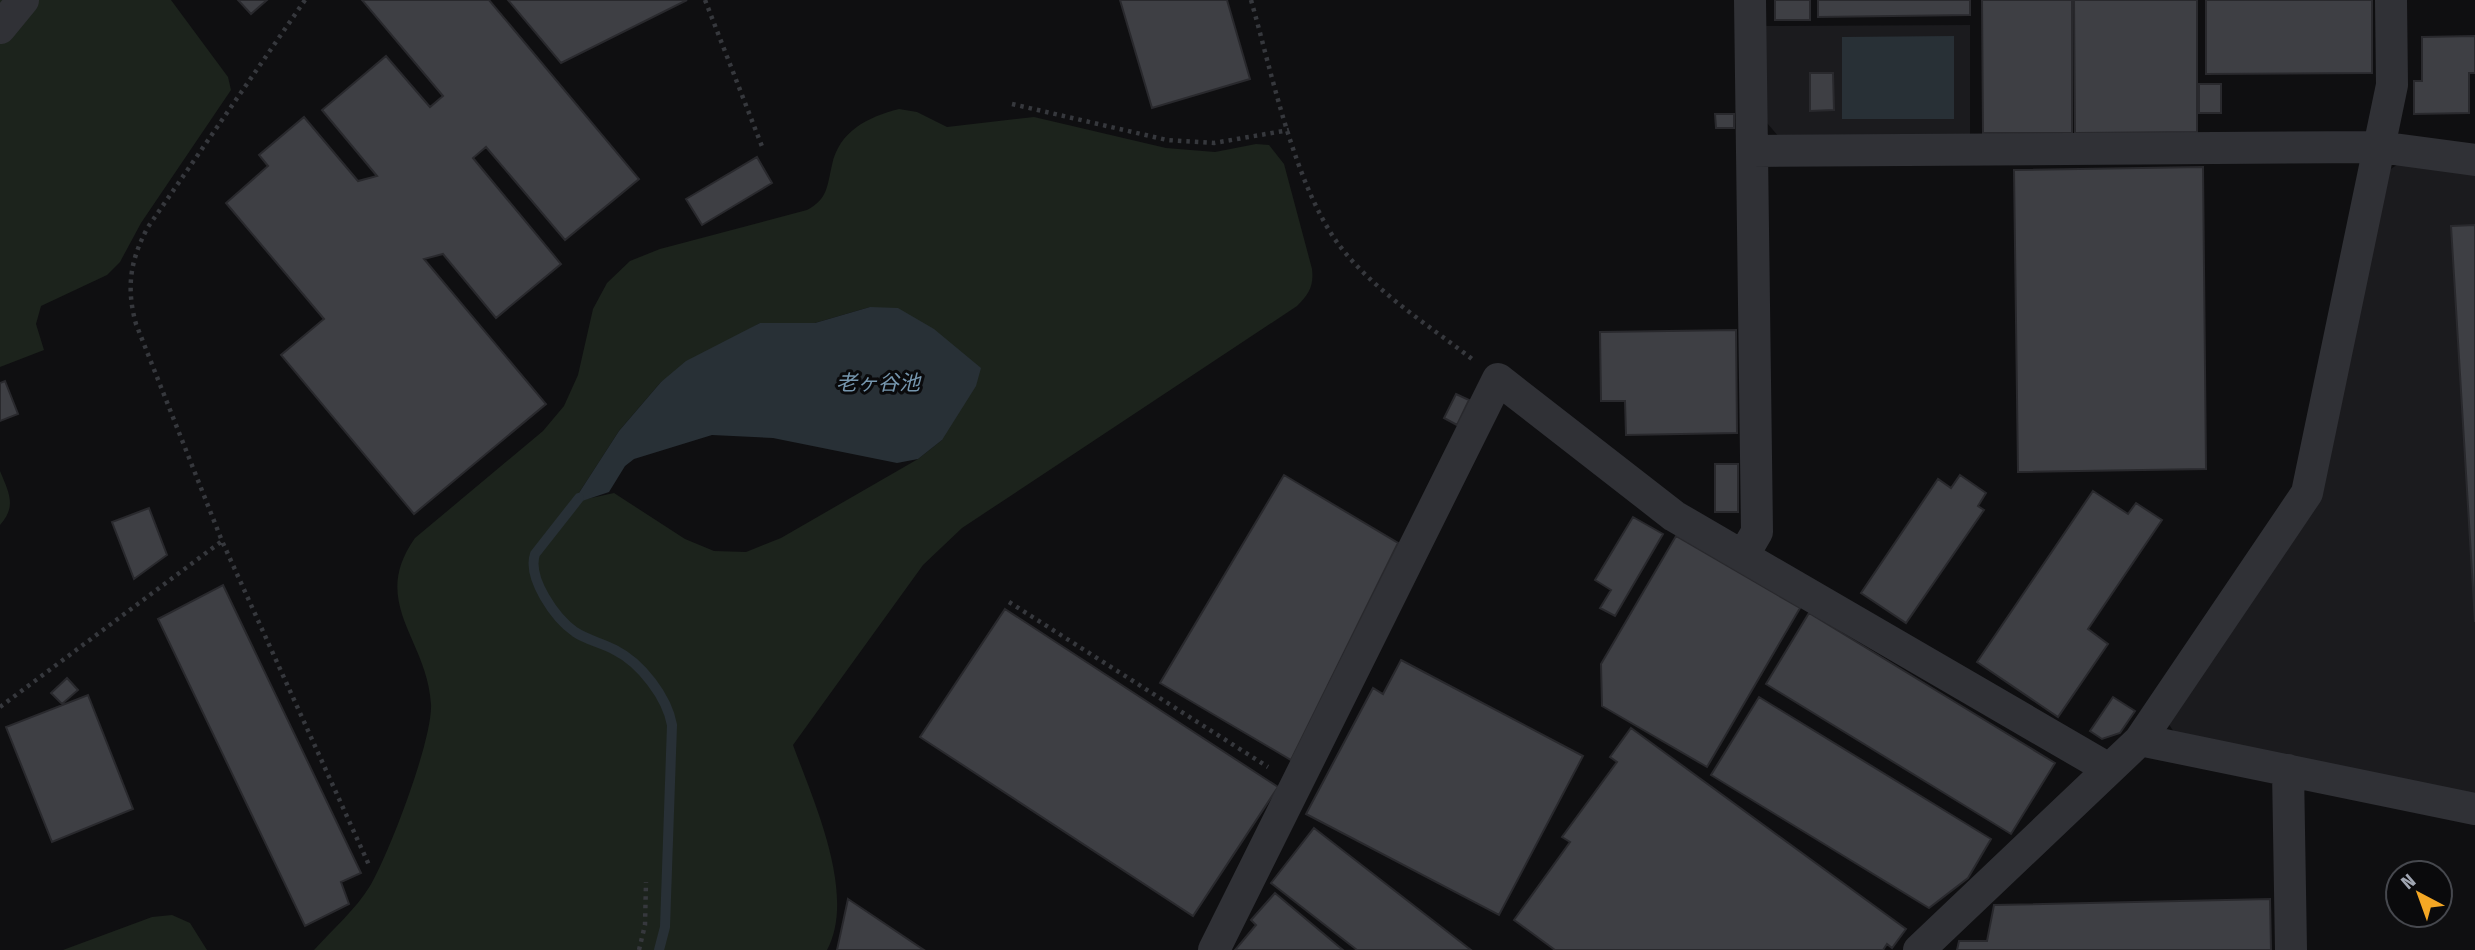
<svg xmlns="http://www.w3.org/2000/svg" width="2475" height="950" viewBox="0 0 2475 950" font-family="'Fira Sans Condensed','Noto Sans JP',sans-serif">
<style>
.built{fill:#1b1b1e}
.green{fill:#1c231c;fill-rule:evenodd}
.water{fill:#283036}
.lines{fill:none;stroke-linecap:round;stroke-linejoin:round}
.stream{stroke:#283036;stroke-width:10}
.building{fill:#3e3f44;stroke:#29292d;stroke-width:2}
.path{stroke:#36383d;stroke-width:4.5;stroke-dasharray:3.5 5;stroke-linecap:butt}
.street{stroke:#303136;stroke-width:32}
.labels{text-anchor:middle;stroke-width:6;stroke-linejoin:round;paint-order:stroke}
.water-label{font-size:21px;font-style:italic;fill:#7696ae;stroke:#0a0a0c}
</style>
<rect width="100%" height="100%" fill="#0f0f11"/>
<path class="built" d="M1970 25V135L1779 137 1767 123 1765 26Z
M2398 164 2475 175V795L2174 732 2168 723 2321 499 2388 171Z"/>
<path class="green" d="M0 0H171L228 77 231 90 141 223 120 262 107 275 41 306 36 324 44 350 0 367Z
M899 109 917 112 947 127 1034 117 1166 148 1215 152 1256 144 1269 145 1284 164 1312 269C1314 286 1309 294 1297 306L962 528 923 565 793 745C813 800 857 894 827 950H314C332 930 356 909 370 886 389 854 433 739 431 704 427 638 369 603 415 538L543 431 564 406 578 375 593 309 607 283 630 261 660 249 807 210C828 199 827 186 832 165 839 131 868 117 899 109ZM870 307 942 440 918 459 781 538 746 552 714 551 685 539 614 493 582 500 577 496 619 431 661 382 760 323H815Z
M0 471C9 493 17 506 0 525Z
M172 915 190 923 207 950H63L152 917Z"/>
<path class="water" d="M1954 36V119H1842V37Z
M870 307 898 308 934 329 981 368 976 386 942 440 918 459 897 463 773 438 712 435 634 459 625 466 609 492 582 501 577 496 619 431 661 382 686 361 760 323H815Z"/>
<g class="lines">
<path class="stream" d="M579 498 535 554C527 578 555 618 575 632 587 640 602 643 615 650 641 663 667 697 672 725L665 927 659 950"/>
</g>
<path class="building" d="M238 0H267L251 14Z
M362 0H489L639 179 565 240 486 147 473 158 561 264 496 318 443 254 424 259 546 404 414 514 281 355 324 319 226 203 268 166 259 155 304 117 358 181 377 176 322 110 386 56 430 107 443 96Z
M508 0H687L561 63Z
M1120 0H1227L1250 79 1152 108Z
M1775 0H1810V20H1775Z
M1818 0H1970V15L1818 17Z
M1982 0H2072V133H1983Z
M2074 0H2197V132L2075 133Z
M2206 0H2372V73L2206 74Z
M2475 36V73H2469V113L2414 114V81H2422V37Z
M1810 73H1833L1834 110 1810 111Z
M2199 84H2221V113H2199Z
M1715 114H1734V128H1716Z
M757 157 772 183 702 225 686 199Z
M2203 167 2206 469 2018 472 2014 170Z
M2475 225V622L2451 226Z
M1736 330 1737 433 1626 435 1625 401H1601L1600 332Z
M5 381 18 414 0 421V383Z
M1456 394 1469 400 1457 425 1444 418Z
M1715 464H1738V512H1715Z
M1284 475 1398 543 1291 760 1160 683Z
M1960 475 1986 493 1978 506 1984 510 1906 623 1861 593 1938 479 1951 488Z
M2093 491 2128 514 2136 503 2162 520 2088 629 2108 644 2058 717 1977 662Z
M149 508 167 555 134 579 112 522Z
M1633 517 1663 534 1615 616 1600 608 1611 590 1595 580Z
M1676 536 1800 608 1707 767 1602 706 1601 664Z
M223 585 361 873 341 882 349 904 305 926 158 619Z
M1005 609 1278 787 1193 916 920 737Z
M1809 613 2055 763 2011 834 1766 684Z
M1401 660 1583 756 1499 915 1306 814 1373 688 1383 694Z
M67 678 78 690 62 704 51 693Z
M88 695 133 809 52 842 6 727Z
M1759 697 1991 839 1968 878 1929 908 1711 775Z
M2113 697 2135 711 2120 733 2102 739 2090 731Z
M1631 728 1906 929 1892 948 1887 944 1883 950H1555L1514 920 1570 842 1562 837 1617 762 1610 757Z
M1314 828 1471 950H1357L1271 883Z
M1275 893 1343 950H1235L1256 925 1251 920Z
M848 899 924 950H837Z
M2270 899 2271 950H1957L1959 941H1987L1994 905Z"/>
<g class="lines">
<path class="path" d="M305 0 148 227C130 260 126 288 136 324L222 541 369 865
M705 0 763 149
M1251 0C1272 73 1294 184 1339 245 1374 291 1427 324 1472 359
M1012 104 1167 140 1214 143 1289 130
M1009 602 1268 767
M0 707 222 541
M639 950 645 925 646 882"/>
<path class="street" d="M0 28 23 0
M1752 151 2379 147 2475 160
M1743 556 1757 532 1750 0
M2140 740 2475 809
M2288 770 2291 950
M1214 950 1498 379 1674 516 2109 769
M1919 950 2140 740 2307 493 2392 85 2391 0"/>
</g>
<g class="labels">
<g class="water-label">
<text x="878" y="390">老ヶ谷池</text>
</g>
</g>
<g transform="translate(2419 894) rotate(319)"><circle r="33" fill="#0a0a0c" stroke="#46484e" stroke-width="2"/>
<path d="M0-5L12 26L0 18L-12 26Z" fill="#f4a724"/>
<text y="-10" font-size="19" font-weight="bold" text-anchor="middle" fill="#a0a6b2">N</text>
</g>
</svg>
